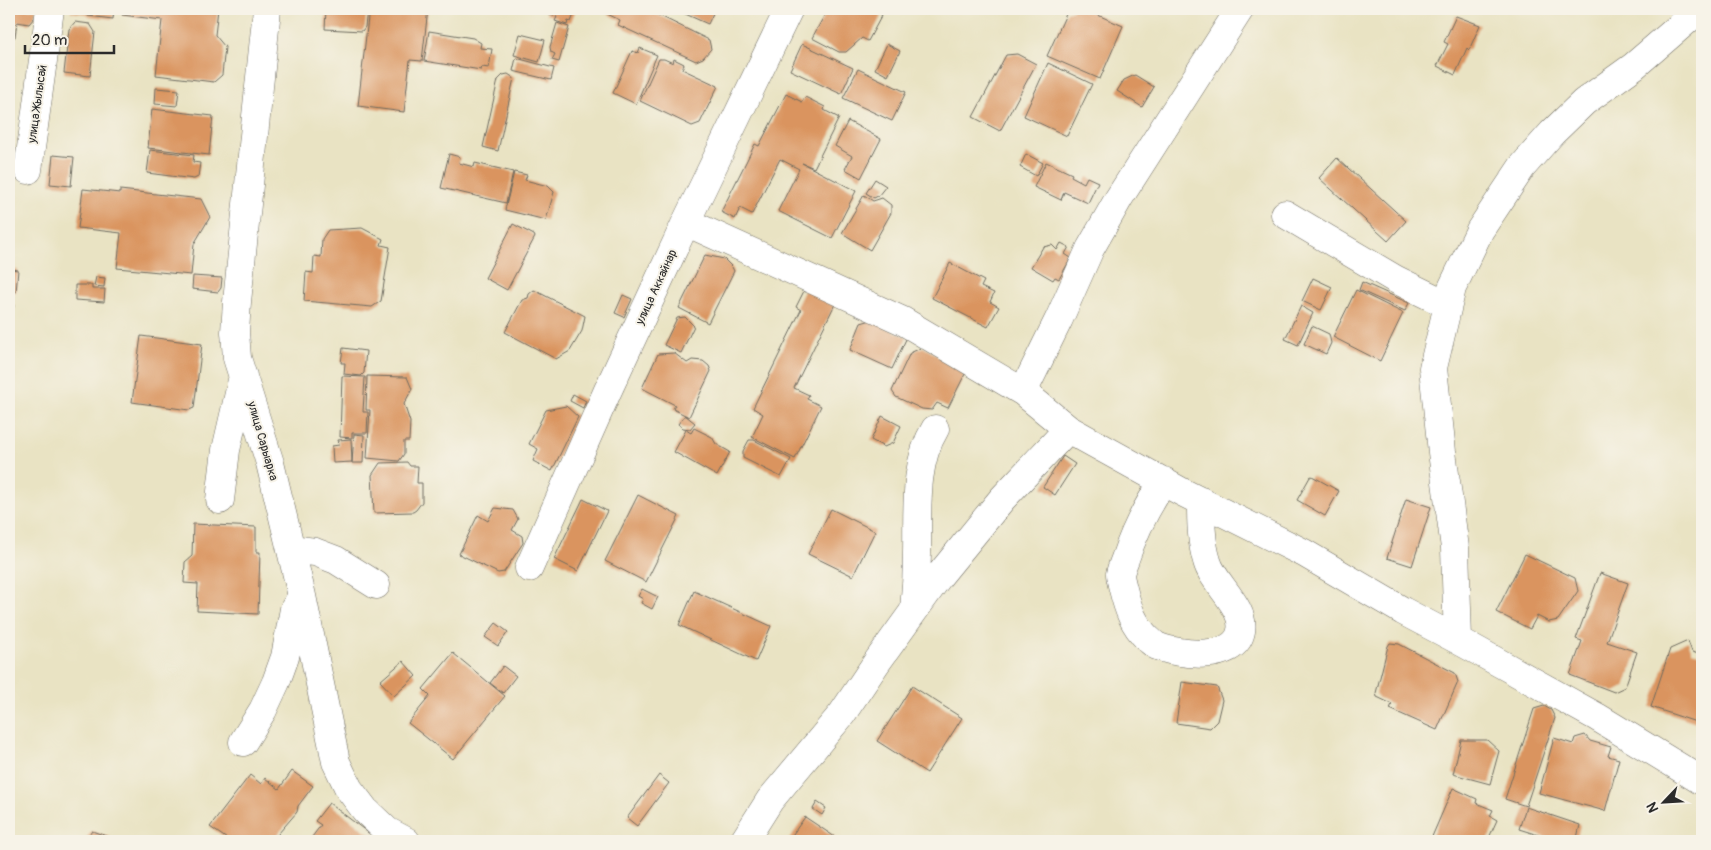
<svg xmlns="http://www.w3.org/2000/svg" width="1711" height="850" viewBox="0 0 1711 850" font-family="Pangolin,sans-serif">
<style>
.building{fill:#da945e}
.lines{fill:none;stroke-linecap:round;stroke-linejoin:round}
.minor-casing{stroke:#6e6b60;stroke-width:29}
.minor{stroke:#fff;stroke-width:28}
.labels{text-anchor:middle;stroke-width:4;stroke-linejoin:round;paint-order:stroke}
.street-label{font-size:12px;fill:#2b2b2b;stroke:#f7f3e8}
</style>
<rect width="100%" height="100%" fill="#f7f3e8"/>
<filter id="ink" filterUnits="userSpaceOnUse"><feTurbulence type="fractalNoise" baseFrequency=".02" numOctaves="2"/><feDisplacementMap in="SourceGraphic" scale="10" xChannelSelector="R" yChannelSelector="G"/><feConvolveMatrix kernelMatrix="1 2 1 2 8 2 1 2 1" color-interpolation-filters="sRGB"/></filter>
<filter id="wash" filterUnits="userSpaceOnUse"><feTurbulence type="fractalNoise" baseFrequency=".0096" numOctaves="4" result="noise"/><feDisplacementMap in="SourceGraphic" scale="20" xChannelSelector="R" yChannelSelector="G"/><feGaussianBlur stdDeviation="1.12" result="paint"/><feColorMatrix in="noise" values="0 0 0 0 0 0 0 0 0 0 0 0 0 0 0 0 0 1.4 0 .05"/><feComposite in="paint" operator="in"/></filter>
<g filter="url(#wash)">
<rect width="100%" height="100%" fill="#e9e3c3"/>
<g id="blocks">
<path class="building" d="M9 9H36L35 17 29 24 17 22 15 37 9 42Z
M72 9H114L113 19 88 16 87 14 71 12Z
M123 9H218L215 35 225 47 222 75 214 82 156 75 162 20 122 15Z
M326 9H367L365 27 362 31 325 29Z
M369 9H428L422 61 410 60 404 112 358 106Z
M547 9H576L571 22 568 21 567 25 555 21 557 17 546 14Z
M605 9H646L709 40 711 49 703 58 696 61 618 25 620 20 603 12Z
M674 9H715L708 24Z
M828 9H876L875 11 882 15 868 41 862 38 846 52H839L812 38Z
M1075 9H1084L1123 26 1100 79 1047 56 1067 12Z
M1456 16 1480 25 1469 50 1467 48 1455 75 1437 66 1448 44 1444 42Z
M75 22 90 24 95 32 90 76 64 73 69 29Z
M557 23 569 27 559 62 552 60 555 54 551 52 550 47Z
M429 31 473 38 481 43 480 48 492 49 489 68 482 67 481 70 424 61Z
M520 34 545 40 539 62 514 55Z
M802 44 853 68 841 94 790 70Z
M887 44 900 51 888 76 875 69Z
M640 48 657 55 636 104 613 93 632 51 638 53Z
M1017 54 1036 64 1000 131 973 117 1006 55Z
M516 58 554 68 551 80 513 71Z
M659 59H664L673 63 674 59 684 64 682 69 718 86 700 123 692 126 640 101Z
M1048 63 1092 84 1067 136 1024 116Z
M858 69 906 92 892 121 843 98Z
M508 74 514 78 498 151 483 147 498 80 503 75Z
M1135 75 1154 87 1142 107 1117 91 1124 80Z
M156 88 179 90 177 106 155 104Z
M786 94 802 102 805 97 825 107 824 110 839 118 814 168 802 163 856 191 832 238 778 211 799 169 780 159 752 214 740 208 735 219 721 212 755 144 759 146Z
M152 109 213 116 209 155 148 148Z
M848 121 881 139 861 178 845 169 852 156 835 146Z
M150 150 194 155 193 162 200 163 198 177 194 179 147 173Z
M449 154 460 157 459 163 474 167 475 163 513 172 506 203 441 188Z
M1026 154 1043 163 1036 176 1020 167Z
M53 155 74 157 71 186 50 184Z
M1337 158 1406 221 1388 241 1319 178Z
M1046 162 1072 174 1071 176 1084 183 1087 177 1098 182 1088 203 1064 192 1061 200 1034 187Z
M514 172 527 175 525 180 548 186 554 192 546 220 505 210Z
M875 179 886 186 878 196 874 198 866 193Z
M83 189 120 193V190L201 199 210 217 194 244 191 275 117 268 121 233 78 228Z
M864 195 873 201 882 198 891 205V213L870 250 842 233Z
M513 224 534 235 535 237 507 290 485 278Z
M362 228 383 239 381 245 390 247 381 301 372 307 304 301 306 272 313 273 314 256 321 257 322 239 328 230Z
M1061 243 1069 247 1065 254 1071 258 1059 279 1055 277 1053 280 1031 267 1043 247 1052 245 1057 250Z
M705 255 724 259 732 267 734 271 708 323 679 308Z
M950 263 984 281 981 287 994 293 990 302 999 307 988 327 932 298Z
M9 269 18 270 16 292 9 291Z
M193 276 222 278 221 288 218 292 192 289Z
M96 277 105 278 104 287 94 286Z
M1313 278 1332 287 1321 310 1302 301Z
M1362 282 1409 303 1405 311 1359 290Z
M75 285H92V289H105L104 302 75 300Z
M806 287 836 302 794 388 809 395 807 399 821 406 795 459 752 437 763 414 753 408 801 310 796 307Z
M534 290 585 316 582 331 570 351 556 359 505 332 522 300 528 298 529 294Z
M1356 290 1403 313 1380 361 1333 337Z
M623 295 632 299 624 317 615 313Z
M9 303 14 305 10 328 9 327Z
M1301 306 1313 313 1298 345 1285 339Z
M685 317 694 326 681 353 664 345 677 318Z
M871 320 907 337 892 369 850 350 861 323Z
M1312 326 1329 334 1331 343 1326 354 1304 344Z
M141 336 202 344 194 408 189 410 132 402Z
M923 347 966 372 948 408 937 403 932 410 922 409 896 397 892 391 910 353Z
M343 348 366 351 364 373 361 376 344 374 345 363H341Z
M674 353 687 363 692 360 703 361 709 366 711 371 689 417 673 409 675 405 642 388 658 354Z
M342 376 365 377 363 412H368L367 433H352V438L340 437Z
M367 376 407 377 412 389 404 404 410 422 409 441H404V454L399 461 367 458 370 410H366Z
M573 394 586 401 583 408 570 401Z
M566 406 578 417 552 471 533 461 538 449 529 444 546 410Z
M685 415 695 423 690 429 683 428 678 424Z
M882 416 901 426 893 443 884 447 871 440Z
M694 428 712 437 716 444 730 452 717 476 674 452 686 430 691 433Z
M354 434 364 435 363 463H352Z
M351 439 352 462 333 463 332 446 339 445 338 440Z
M749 440H754L791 459 781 477 743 458V451Z
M1063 456 1075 464 1055 495 1043 487Z
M407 462 410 466H418L417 483H422V502L416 510 413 512 374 513 372 475 380 463Z
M1312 476 1339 491 1325 516 1297 500 1310 477Z
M638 495 679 516 646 582 605 561Z
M583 499 607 511 578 571 554 559Z
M1406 499 1431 507 1412 566 1387 558Z
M495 508 513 510 518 519 512 530 522 536 523 543 504 572 498 573 459 554 478 515 488 521Z
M831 509 875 531 853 576 808 554Z
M193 524 256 527V552H260L258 614 197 611 198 584 184 583 185 562 192 556Z
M1525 554 1575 578 1578 591 1558 620 1549 622 1537 616 1530 629 1496 612Z
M1600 573 1628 583 1607 642 1637 652 1625 687 1614 692 1570 675 1582 641 1576 639Z
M642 589 658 597 652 609 641 603 643 599 638 596Z
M694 591 771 626 756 661 679 625Z
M496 623 508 632 498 646 485 637Z
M1688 641 1692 652 1702 655V724L1651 707 1670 649Z
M1390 643 1399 644 1455 673 1458 682 1437 730 1390 709 1392 704 1377 697 1376 693 1388 646Z
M453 653 505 696 453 759 408 723 430 696 423 689Z
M403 661 416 676 394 696 380 681Z
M503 666 516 676 503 693 490 683Z
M1182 682 1217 687 1222 700 1217 721 1210 728 1176 723Z
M912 686 962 718 927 773 877 741Z
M1544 706 1551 710 1555 718 1526 806 1505 799 1534 709Z
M1585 735 1590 741 1611 747 1608 756 1619 759 1605 811 1539 793 1554 738 1573 744 1575 738Z
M1461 740H1487L1499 751 1490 784 1453 774Z
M292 771 313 786 298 806 297 812 272 841H230L210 827 250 775 261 784 265 778 279 789Z
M659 775 669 783 637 826 627 818Z
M1453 788 1477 799 1476 803 1493 810 1490 816 1497 820 1488 840 1436 841 1431 839Z
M817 802 826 808 822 815 813 809Z
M329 803 379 841H309L321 825 315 821Z
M1526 807 1580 825 1577 838 1586 841H1557L1519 829Z
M805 817 835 837 832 841H788Z
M92 831 112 838 114 841H84Z"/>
</g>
</g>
<g filter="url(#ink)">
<use href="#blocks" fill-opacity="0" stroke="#6e6b60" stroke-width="1"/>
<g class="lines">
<g class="minor-casing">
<path id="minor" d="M267 9 237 302 235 332 237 358 270 463 302 596 336 762 349 789 365 810 387 831 406 841
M28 170 50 9
M1285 214 1395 279 1448 305
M686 222 903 321 1023 392 1068 429 1182 492 1304 553 1403 611 1458 640 1597 717 1702 781
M1023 392 1059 319 1090 249 1119 198 1240 9
M1164 481C1147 506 1134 532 1125 559 1123 564 1121 569 1120 574 1120 578 1122 584 1123 589 1128 609 1133 624 1148 639 1151 641 1153 644 1157 646 1178 655 1235 662 1241 631 1246 607 1213 584 1207 561 1201 542 1201 520 1201 501
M220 500 226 450 243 376
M291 549 315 552 336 560 376 585
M529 568 608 390 686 222 789 9
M914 610C916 591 917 572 917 553 918 512 913 465 935 429
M1458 640 1455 548 1442 452 1433 368 1452 288 1480 230 1522 167 1552 133 1584 102 1634 66 1700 9
M243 742 263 710 276 682 285 657 294 609 302 596
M744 841 770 800 842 714 877 662 939 576 1002 499 1068 429"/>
</g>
<use href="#minor" class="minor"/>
</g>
</g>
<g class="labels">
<g class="street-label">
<text transform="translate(37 104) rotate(-82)" y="4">улица Жылысай</text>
<text transform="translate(656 287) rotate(-65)" y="4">улица Аккайнар</text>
<text transform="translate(263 441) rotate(74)" y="4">улица Сарыарка</text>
</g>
</g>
<rect width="1711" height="850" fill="none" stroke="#f7f3e8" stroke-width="30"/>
<g transform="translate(1664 802) rotate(245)" stroke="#f7f3e8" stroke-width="4" paint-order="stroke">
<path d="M0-4L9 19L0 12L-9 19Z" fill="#2b2b2b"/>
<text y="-8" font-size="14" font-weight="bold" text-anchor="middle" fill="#2b2b2b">N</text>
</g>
<path d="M25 45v8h89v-8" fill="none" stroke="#2b2b2b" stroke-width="2.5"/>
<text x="32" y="45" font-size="15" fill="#2b2b2b" stroke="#f7f3e8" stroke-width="4" paint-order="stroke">20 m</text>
</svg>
